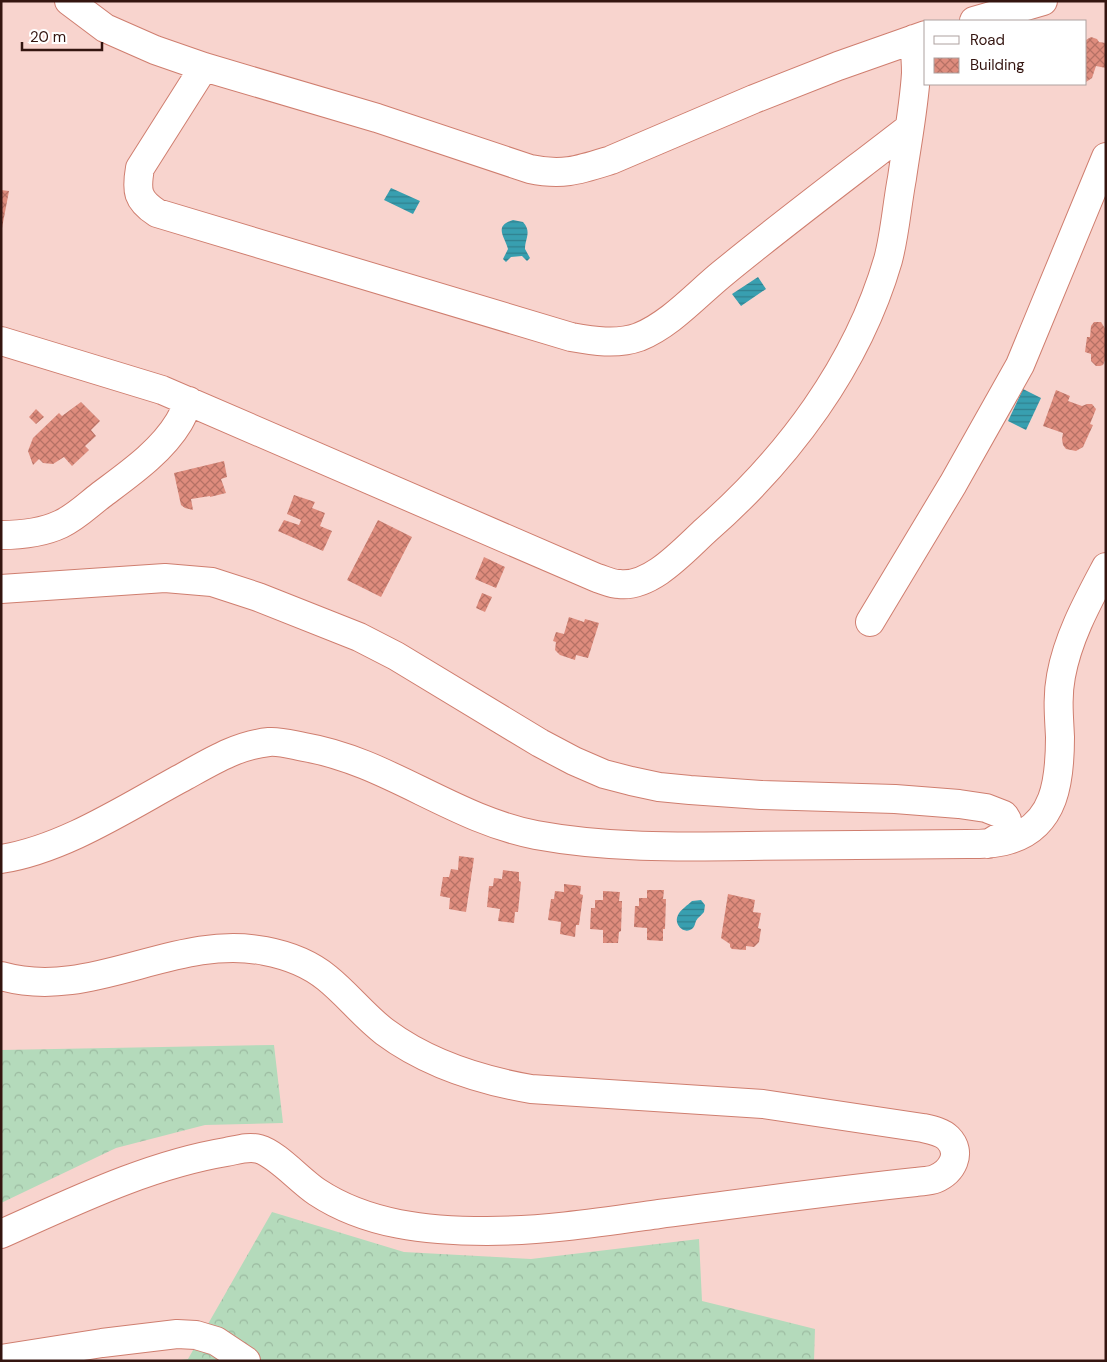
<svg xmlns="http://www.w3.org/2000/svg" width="1107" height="1362" viewBox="0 0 1107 1362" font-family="'DM Sans',sans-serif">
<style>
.forest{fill:url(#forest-crowns)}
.water{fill:url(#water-rules)}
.building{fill:url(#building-cross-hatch)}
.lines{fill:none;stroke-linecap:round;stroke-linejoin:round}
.minor-casing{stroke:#cf7e6f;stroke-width:30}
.minor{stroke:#fff;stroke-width:28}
</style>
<defs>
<pattern id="forest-crowns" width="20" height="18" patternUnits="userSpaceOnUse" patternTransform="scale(1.25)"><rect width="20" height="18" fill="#b4dabb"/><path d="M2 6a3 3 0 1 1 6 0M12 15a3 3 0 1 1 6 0" fill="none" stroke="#9bbaa0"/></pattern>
<pattern id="water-rules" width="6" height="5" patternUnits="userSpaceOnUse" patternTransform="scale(1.25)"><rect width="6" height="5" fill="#389fb0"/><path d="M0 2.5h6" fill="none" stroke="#30808e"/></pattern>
<pattern id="building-cross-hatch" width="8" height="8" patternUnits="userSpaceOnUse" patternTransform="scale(1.25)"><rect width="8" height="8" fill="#de8c7d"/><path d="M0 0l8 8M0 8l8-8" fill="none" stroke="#b57165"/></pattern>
</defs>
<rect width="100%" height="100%" fill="#f8d4ce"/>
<path class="forest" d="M274 1045 283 1123 205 1125 116 1148 1 1203V1050Z
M272 1212 404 1252 531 1259 699 1239 702 1301 815 1329 814 1361H174L188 1359Z"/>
<path class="water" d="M391 188 420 201 413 214 384 200Z
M513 220 523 222C532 232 525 238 525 249L530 258 527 261 522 256 511 257 506 262 503 259 508 249C505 237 493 226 513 220Z
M758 277 766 289 741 306 732 294Z
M1023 389 1041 398 1026 430 1008 421Z
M701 900 705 905 704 912C702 915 698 917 696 921 695 923 695 926 693 928 684 936 673 924 678 915 680 910 688 905 692 901Z"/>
<path class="building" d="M1091 37 1097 39 1099 42 1106 43V68L1096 66 1092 78 1086 82V40Z
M1 190 9 191 2 228 1 227Z
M1094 322H1101L1106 330V358L1103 365 1100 366H1096L1091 361V354L1085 352 1087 337H1090L1091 326Z
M1056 390 1070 396 1068 401 1082 406 1087 404H1092L1096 409 1090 424 1093 425 1083 447 1076 451 1066 449 1063 445 1062 439 1063 433 1043 426Z
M81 402 100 421 91 430 96 436 85 446 89 450 72 466 64 457 53 464 43 463 39 459 33 465 28 451 33 438 59 413 62 416Z
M36 409 44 417 36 424 29 417Z
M224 461 227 477 221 479 226 493 210 497V496L191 499 193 510 185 508 181 505 174 473Z
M294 495 315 502 312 508 325 513 320 526 332 531 323 551 278 531 284 520 299 525 301 520 287 514Z
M378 520 412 537 381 597 347 580Z
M484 557 505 567 496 588 475 579Z
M482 593 492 597 485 612 476 608Z
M569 617 584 622 585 619 599 623 588 658 576 655 575 660 560 655 555 650 556 642 553 641 556 632 564 634Z
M459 856 474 858 466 912 449 909 450 898 440 896 443 877H449L451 869 458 870Z
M503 870 519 872V881L521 882 518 912H515L514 923 498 921 500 909 487 907 489 886H493L494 878 502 879Z
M564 884 581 886 580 894 583 895 579 925H576L575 937 560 934 561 922 548 920 551 899H554L555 891 564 892Z
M647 890H664L663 899H666L665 929H663V941L647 940V928L634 927 635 906H639V898H647Z
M603 891 620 892 619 901H622L621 931 619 932 618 943H603V930L590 929 591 908H595V900H603Z
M728 894 755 900 753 912 761 913 758 928 761 929 759 942 754 947 746 946V950L732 949 730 947V944L721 938Z"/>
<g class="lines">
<g class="minor-casing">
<path id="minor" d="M69 1 105 28 155 50 204 67 377 118 530 169C563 176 579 170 611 160L754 99 838 66 926 35
M974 21 1043 1
M204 67 140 168C136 191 137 200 157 213L571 337C593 341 617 345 639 337 671 324 697 294 723 273 784 223 847 176 909 128
M1 341 162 390 597 578C604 580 612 584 619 584 651 588 684 550 706 530 788 458 857 366 888 260 895 234 897 204 902 178 907 143 914 107 916 73 916 61 915 50 914 39
M1 535C22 535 42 533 61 524 76 517 88 505 101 495 129 474 161 452 179 422 183 415 186 408 189 401
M1 589 165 578 212 582 258 597 359 637 396 656 540 743 574 761 604 774 631 781 659 787 690 790 761 795 895 799 959 804 986 808 1004 815 1007 820 1008 826 1004 834 988 844
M870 622 953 484 1020 365 1106 157
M1 859C65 849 129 806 185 776 212 761 238 745 269 742 280 741 293 745 304 747 387 761 453 819 536 835 606 848 677 847 748 846 821 845 894 845 967 844 981 844 995 844 1008 840 1056 826 1060 779 1060 737 1059 716 1057 697 1061 676 1068 637 1088 601 1106 567
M1 976C92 1002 174 933 265 951 286 955 310 964 327 978 347 994 364 1016 385 1032 428 1064 479 1080 531 1089L763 1104 923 1128C932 1130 942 1132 948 1138 963 1153 952 1172 935 1179 930 1181 922 1181 916 1182 830 1191 745 1203 659 1214 602 1222 544 1231 487 1231 428 1231 367 1225 317 1192 299 1180 277 1154 259 1149 248 1146 237 1150 226 1152 148 1165 73 1202 1 1234
M1 1359 102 1343 177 1334 196 1335 216 1341 246 1361"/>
</g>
<use href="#minor" class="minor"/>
</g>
<rect width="1107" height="1362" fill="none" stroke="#341510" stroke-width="5"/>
<rect x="924" y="20" width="162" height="65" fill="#ffffff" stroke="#aea19f"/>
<rect x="934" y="36" width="25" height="8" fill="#ffffff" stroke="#aea19f"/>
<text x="970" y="45" font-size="15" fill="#341510">Road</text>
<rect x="934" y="58" width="25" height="15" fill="url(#building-cross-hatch)" stroke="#aea19f"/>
<text x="970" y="70" font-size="15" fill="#341510">Building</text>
<path d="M22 42v8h80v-8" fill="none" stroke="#341510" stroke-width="2.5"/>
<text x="30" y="42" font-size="15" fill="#341510" stroke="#ffffff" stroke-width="4" paint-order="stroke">20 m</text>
</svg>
